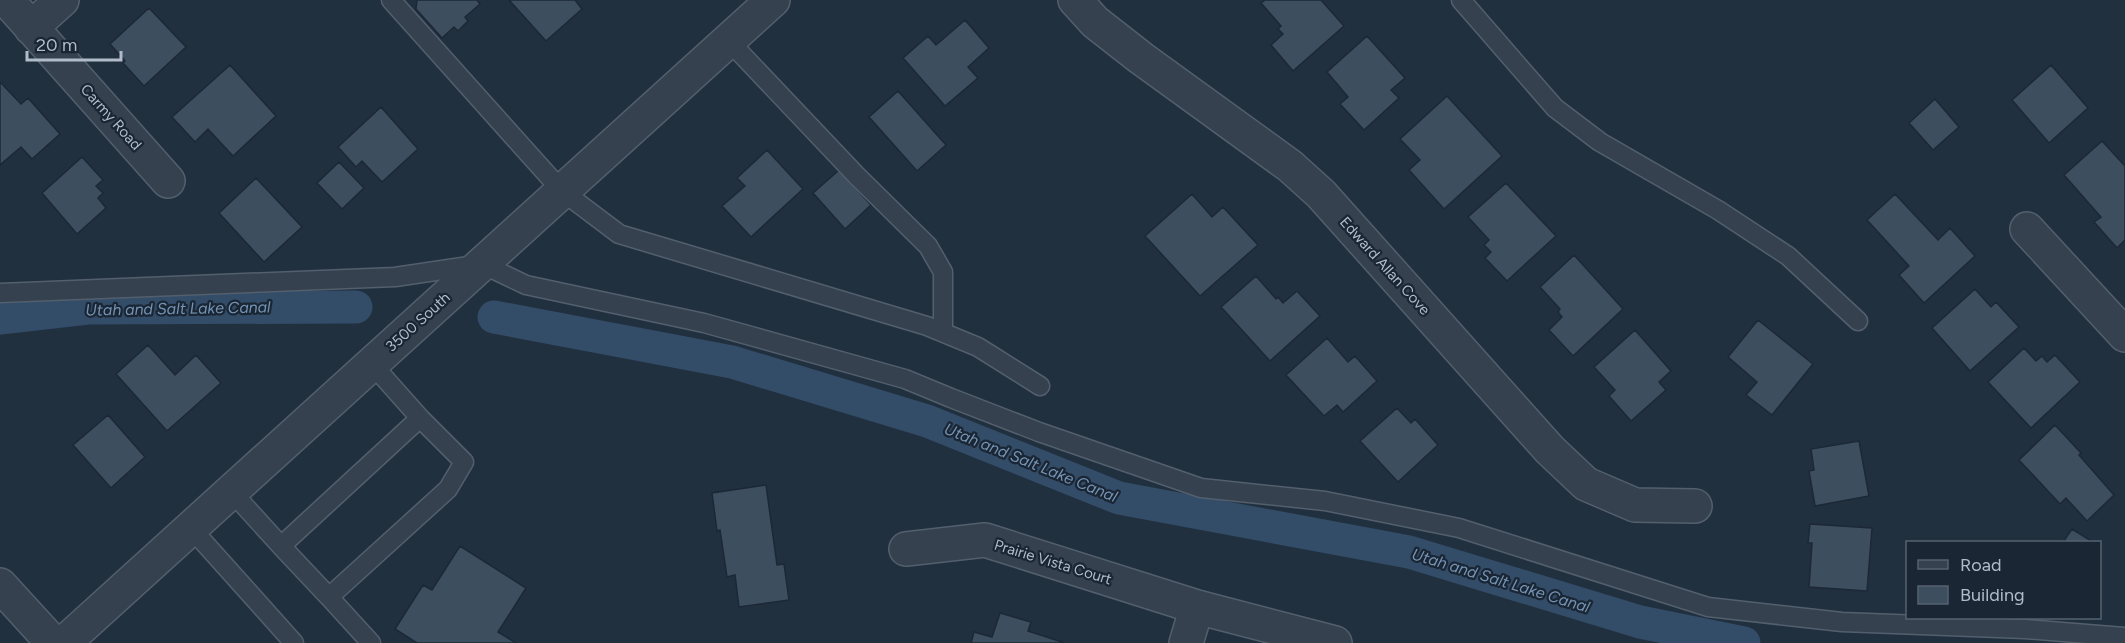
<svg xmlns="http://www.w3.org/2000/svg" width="2125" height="643" viewBox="0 0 2125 643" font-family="Figtree,sans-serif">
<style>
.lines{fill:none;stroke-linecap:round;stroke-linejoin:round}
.canal{stroke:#334c68;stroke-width:33}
.building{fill:#3d4e5f;stroke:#1c2836;stroke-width:1.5}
.service-casing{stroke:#535f6d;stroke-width:21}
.minor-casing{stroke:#535f6d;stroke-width:36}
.tertiary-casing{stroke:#535f6d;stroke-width:36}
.service{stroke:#35414f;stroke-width:18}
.minor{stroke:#35414f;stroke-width:33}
.tertiary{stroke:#35414f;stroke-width:33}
.labels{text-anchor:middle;stroke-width:4.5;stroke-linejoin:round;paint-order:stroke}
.street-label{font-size:15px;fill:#b1bcca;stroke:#1a2634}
.water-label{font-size:16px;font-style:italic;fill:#7594b5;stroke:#1a2634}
</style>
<rect width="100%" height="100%" fill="#21303f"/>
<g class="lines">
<path class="canal" d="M494 317 732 362 927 421 1119 498 1409 552 1640 622 1744 643
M0 318 88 308 356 307"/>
</g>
<path class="building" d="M417 0H477L480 4 465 17 468 21 458 31 454 27 442 38 416 9Z
M509 0H575L582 9 546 41Z
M1265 0H1321L1344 26 1293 71 1271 45 1283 34 1278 29 1281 26 1261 3Z
M149 8 186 47 144 86 123 63 125 61 110 44Z
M965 20 989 48 968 67 978 78 945 106 903 58 928 36 936 45Z
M1367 36 1405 78 1391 90 1399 98 1364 130 1340 104 1348 97 1327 72Z
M230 65 276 116 233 156 208 129 195 142 172 117Z
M2051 65 2088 108 2049 143 2012 100Z
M0 82 21 104 28 98 60 134 32 159 21 147 0 165Z
M898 91 946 145 917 171 869 117Z
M1447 96 1502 156 1444 209 1409 170 1420 160 1400 139Z
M1935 99 1959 127 1933 150 1909 123Z
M381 107 418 149 382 182 362 161 356 167 338 147Z
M2102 141 2125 166V240L2117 248 2094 222 2101 217 2064 175Z
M767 150 803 189 751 237 722 206 745 186 737 178Z
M82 157 103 180 96 186 103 193 98 198 106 208 77 234 42 193Z
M339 162 364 188 342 209 317 183Z
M839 170 871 205 845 229 813 193Z
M256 178 302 227 264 262 219 213Z
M1506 183 1556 236 1507 281 1485 258 1491 252 1484 245 1489 240 1468 217Z
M1192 194 1212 217 1223 207 1258 245 1200 296 1145 236Z
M1895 194 1938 240 1950 228 1975 256 1924 303 1899 275 1909 266 1867 220Z
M1574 255 1623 309 1573 356 1549 330 1562 317 1558 312 1560 309 1540 287Z
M1256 276 1276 299 1278 297 1283 303 1297 291 1320 316 1270 361 1221 307Z
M1975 289 1991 307 1996 302 2019 327 1970 371 1932 328Z
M1758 320 1813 364 1772 415 1746 395 1757 382 1728 357Z
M1635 330 1671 371 1659 382 1666 390 1631 421 1609 396 1615 390 1594 367Z
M1327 338 1348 362 1355 356 1377 381 1343 412 1337 405 1324 416 1286 375Z
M148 345 175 375 196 355 221 383 167 431 116 374Z
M2024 348 2036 361 2042 356 2047 362 2055 355 2080 382 2031 428 1988 382Z
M1397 408 1411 423 1415 419 1438 445 1398 482 1360 441Z
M108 415 145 457 111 488 73 445Z
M2055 425 2081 453 2079 455 2114 495 2087 521 2066 498 2060 504 2019 460Z
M1859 441 1869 496 1815 506 1809 471 1814 470 1811 449Z
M766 485 777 565 784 564 789 600 739 607 735 575 727 577 720 530 717 531 712 493Z
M1810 524 1872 528 1867 591 1809 587 1812 543H1808Z
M2072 529 2093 542H2063Z
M460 546 526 588 498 632 516 643H417L395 629 423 585 432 590Z
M1000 613 1031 622 1028 631 1065 643H971L974 632 992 637Z"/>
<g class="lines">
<g class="service-casing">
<path id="service" d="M391 0 562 191 619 234 927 326 978 347 1040 386
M1461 0 1555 108 1600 142 1718 210 1788 256 1858 321
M729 41 857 176 928 246 943 272V332
M0 293 395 277 482 264 526 285 704 323 905 379 951 398 1039 432 1201 488 1325 501 1459 528 1708 607 1842 622 2025 629 2125 637
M231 491 281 546 420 418 372 364
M191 528 294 643
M281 546 329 597 448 489 464 462 420 418
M329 597 371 643"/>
</g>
<g class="minor-casing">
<path id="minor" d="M7 0 168 181
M1075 0 1095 22 1141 58 1290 166 1321 194 1550 450 1586 484 1635 505 1695 506
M31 28 62 0
M2027 229 2125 335
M906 549 985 540 1197 607 1335 643
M0 585 53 643
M1186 643 1197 607"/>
</g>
<g class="tertiary-casing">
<path id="tertiary" d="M64 643 773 0"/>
</g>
<use href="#service" class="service"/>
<use href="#minor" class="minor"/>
<use href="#tertiary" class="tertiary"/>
</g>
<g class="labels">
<g class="street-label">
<text transform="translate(111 117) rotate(48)" y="5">Carmy Road</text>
<text transform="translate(1385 266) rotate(48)" y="5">Edward Allan Cove</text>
<text transform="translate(418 322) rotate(-42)" y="5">3500 South</text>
<text transform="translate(1053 562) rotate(17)" y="5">Prairie Vista Court</text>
</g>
<g class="water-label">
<text transform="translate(178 308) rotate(-1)" y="6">Utah and Salt Lake Canal</text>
<text transform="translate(1031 462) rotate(22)" y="6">Utah and Salt Lake Canal</text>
<text transform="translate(1501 580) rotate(17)" y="6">Utah and Salt Lake Canal</text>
</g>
</g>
<rect x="1906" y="541" width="195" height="78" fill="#1a2634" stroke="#566270" stroke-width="1.5"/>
<rect x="1918" y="560" width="30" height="9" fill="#35414f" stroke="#566270" stroke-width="1.5"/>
<text x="1960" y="571" font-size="18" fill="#b1bcca">Road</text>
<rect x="1918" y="586" width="30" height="18" fill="#3d4e5f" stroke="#566270" stroke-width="1.5"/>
<text x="1960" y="601" font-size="18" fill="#b1bcca">Building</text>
<path d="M27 51v9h94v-9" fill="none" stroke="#b1bcca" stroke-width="3"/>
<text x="36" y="51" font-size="18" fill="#b1bcca" stroke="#1a2634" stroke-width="4.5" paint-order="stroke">20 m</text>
</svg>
